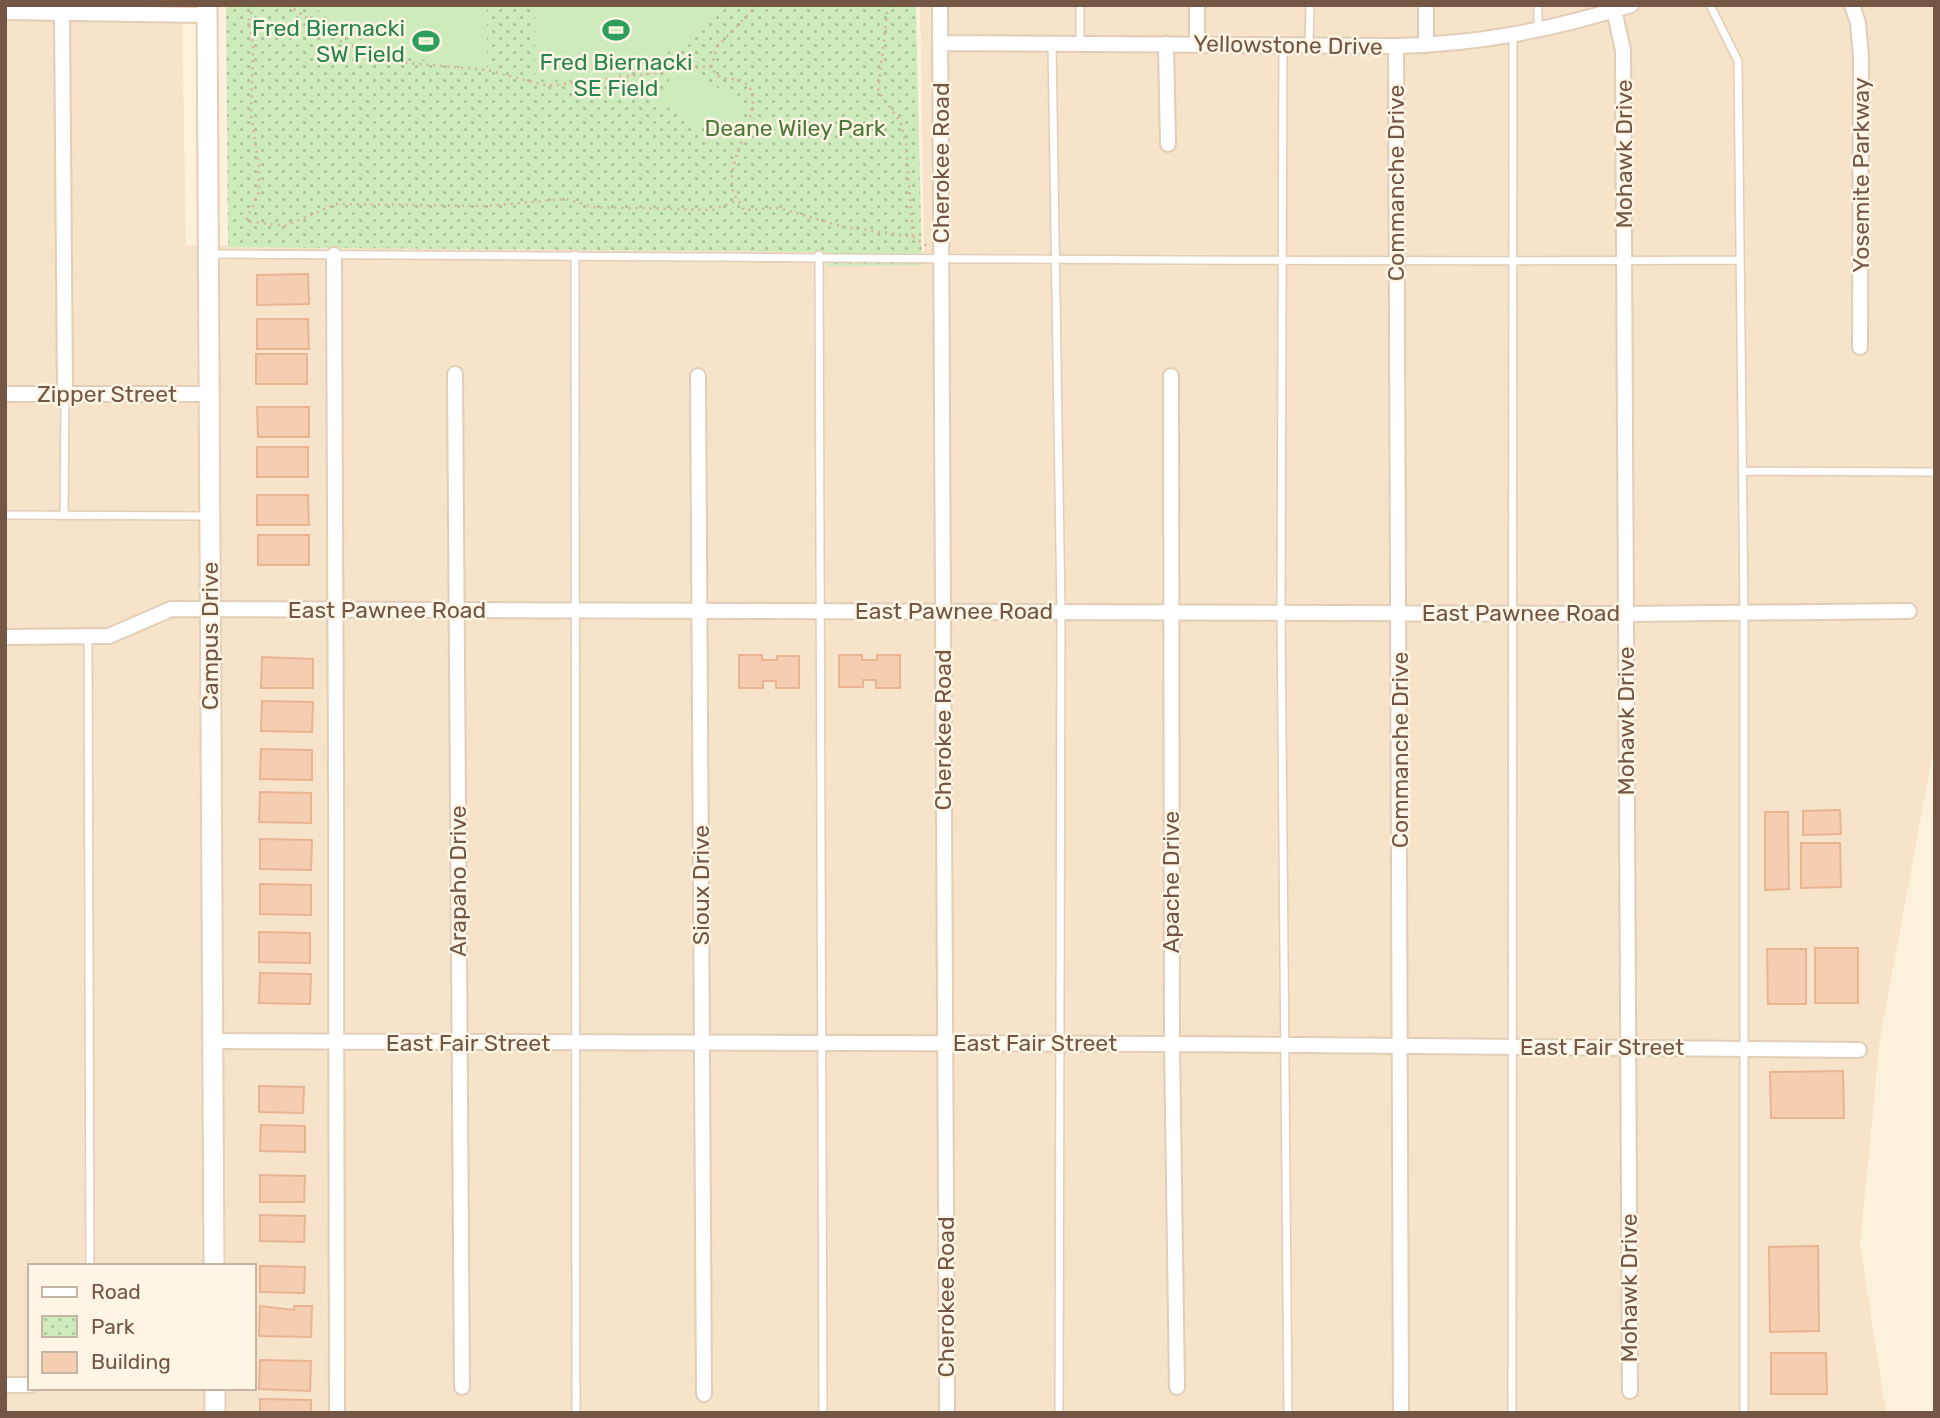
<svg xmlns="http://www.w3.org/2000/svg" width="1940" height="1418" viewBox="0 0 1940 1418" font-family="Rubik,sans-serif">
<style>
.residential{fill:#f6e3ca;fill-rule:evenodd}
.park{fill:url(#park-dots)}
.pitch{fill:#ceebbb}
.building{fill:#f5ceb2;stroke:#e8b492;stroke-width:2}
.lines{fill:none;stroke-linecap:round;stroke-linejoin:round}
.lane-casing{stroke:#e1cdb8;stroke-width:10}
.street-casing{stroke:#e1cdb8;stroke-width:18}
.secondary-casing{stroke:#e7ceb6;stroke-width:23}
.path{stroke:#d9b196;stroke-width:2.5;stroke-dasharray:2 5;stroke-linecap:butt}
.lane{stroke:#fff;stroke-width:7}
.street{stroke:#fff;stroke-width:14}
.secondary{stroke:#fff;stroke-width:19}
.labels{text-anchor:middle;stroke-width:5;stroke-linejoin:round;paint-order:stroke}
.leisure-label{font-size:23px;fill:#27864d;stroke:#fff5e4;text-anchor:end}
.street-label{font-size:23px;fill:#745644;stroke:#fff5e4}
.park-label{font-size:23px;fill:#4d7a3b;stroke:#fff5e4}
</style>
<defs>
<pattern id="park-dots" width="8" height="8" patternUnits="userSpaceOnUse" patternTransform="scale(1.75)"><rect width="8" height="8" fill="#ceebbb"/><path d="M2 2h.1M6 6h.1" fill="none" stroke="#acc19a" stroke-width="1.8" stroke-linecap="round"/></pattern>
</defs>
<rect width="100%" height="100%" fill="#fef1dc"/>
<path class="residential" d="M5 5H182L186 245 924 252 920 5H1935V741L1880 1039 1860 1244 1886 1413H5ZM30 1266H254V1388H30Z"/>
<path class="park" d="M226 5H916L922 265 829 266 820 252 228 247Z"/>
<path class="pitch" d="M311 5H487V70C421 62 363 50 311 5Z
M535 5H728C704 33 662 59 627 71 599 82 565 81 535 79Z
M678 65 744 103 724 139 657 101Z"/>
<path class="building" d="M308 274 309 304 257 305V275Z
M257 319H308L309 349H257Z
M256 354H307V384H256Z
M257 407H309V437H258Z
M257 447H308V477H257Z
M257 495H308L309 525H257Z
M258 535H309V565H258Z
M739 655H762V660H777V656H799V688H776V681H763V688H739Z
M839 655H862V660H877V655H900V688H876V680H863V687H839Z
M262 657 313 659V688H261Z
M262 701 313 702 312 732 261 731Z
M261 749 312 750V780L260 779Z
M260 792 311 793V823L259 822Z
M1840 810 1841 834 1803 835V811Z
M1765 812H1788L1789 889 1765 890Z
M260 839 312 840 311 870 260 869Z
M1801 843H1840L1841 887 1801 888Z
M260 884 311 885V915L260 914Z
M259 932 310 933V963L259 962Z
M1815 948H1858V1003H1815Z
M1767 949H1806V1004H1768Z
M260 973 311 974 310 1004 259 1003Z
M1843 1071 1844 1118H1771L1770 1072Z
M259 1086 304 1087 303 1113 259 1112Z
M261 1125 305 1126V1152L260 1151Z
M260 1175 305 1176 304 1202H260Z
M260 1215 305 1216 304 1242 260 1241Z
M1818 1246 1819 1331 1770 1332 1769 1247Z
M260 1266 305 1267 304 1293 260 1292Z
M260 1306 294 1310V1306H312L311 1337 259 1336Z
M1771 1353H1826L1827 1394H1771Z
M260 1360 311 1361 310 1391 259 1389Z
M260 1399 311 1400V1413H260Z"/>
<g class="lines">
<g class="lane-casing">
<path id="lane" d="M1710 5 1738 61 1744 612V1413
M1538 29V5
M1052 43 1061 612 1059 1413
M1080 44V5
M1283 45 1281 613 1288 1413
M1309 45 1310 5
M209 254C720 256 1230 263 1740 260
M575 255 576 1413
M819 255 823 1413
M1742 471 1935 472
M5 515 209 516
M64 516 65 395
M88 637 90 1266
M1512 1413 1513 36"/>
</g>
<g class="street-casing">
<path id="street" d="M940 5 947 1413
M1197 5V44
M1426 5V45
M1852 5 1858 23 1861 57 1860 347
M1614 10 1623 50 1630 1391
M5 12 207 15
M62 13 65 394
M941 43 1396 46C1480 44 1551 30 1631 5
M1166 44 1168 144
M1396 46 1401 1413
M334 255C338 641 335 1027 337 1413
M455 374 462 1387
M698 376 704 1394
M1171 376 1172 1044 1177 1387
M5 394H210
M5 637 109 636 171 609 1626 614 1909 611
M212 1041 1172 1044 1859 1050
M5 1385H30"/>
</g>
<g class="secondary-casing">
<path id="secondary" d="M207 5 214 1266
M215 1388V1413"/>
</g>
<path class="path" d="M253 5 249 22 253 46 251 115 259 166V192L246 221 285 226 336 204 486 206 566 199 593 207 713 210 739 200
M288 5 340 41 385 61 487 70 548 86 712 66
M757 5 717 47 711 69 721 78C792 78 721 153 733 191 735 197 741 204 744 210L779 208 841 226 913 237 927 246
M888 5 878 91 900 121 906 143 913 237"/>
<use href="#lane" class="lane"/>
<use href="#street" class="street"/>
<use href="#secondary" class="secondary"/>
</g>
<defs>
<g id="stadium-bare" transform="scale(2.1)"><path d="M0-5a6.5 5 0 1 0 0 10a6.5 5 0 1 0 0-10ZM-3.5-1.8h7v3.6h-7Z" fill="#2e9e5b" stroke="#fff5e4" stroke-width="2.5" paint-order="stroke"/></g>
</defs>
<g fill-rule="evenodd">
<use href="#stadium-bare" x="616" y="30"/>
<use href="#stadium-bare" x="426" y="41"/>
</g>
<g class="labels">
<g class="leisure-label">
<text x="405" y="36">Fred Biernacki<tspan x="405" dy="26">SW Field</tspan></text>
<text x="616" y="70" text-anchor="middle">Fred Biernacki<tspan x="616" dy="26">SE Field</tspan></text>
</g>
<g class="street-label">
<text transform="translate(1288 45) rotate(1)" y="8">Yellowstone Drive</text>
<text transform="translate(1624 154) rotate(-90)" y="8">Mohawk Drive</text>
<text transform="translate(941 163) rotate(-90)" y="8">Cherokee Road</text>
<text transform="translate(1861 175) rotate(-90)" y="8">Yosemite Parkway</text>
<text transform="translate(1396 183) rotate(-90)" y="8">Commanche Drive</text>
<text x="107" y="402">Zipper Street</text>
<text x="387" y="618">East Pawnee Road</text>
<text x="954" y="619">East Pawnee Road</text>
<text x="1521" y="621">East Pawnee Road</text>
<text transform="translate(210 636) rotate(-90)" y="8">Campus Drive</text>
<text transform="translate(1626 721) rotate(-90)" y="8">Mohawk Drive</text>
<text transform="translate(943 730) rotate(-90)" y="8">Cherokee Road</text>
<text transform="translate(1400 750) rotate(-90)" y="8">Commanche Drive</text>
<text transform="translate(458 881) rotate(-90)" y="8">Arapaho Drive</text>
<text transform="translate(1171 882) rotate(-90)" y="8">Apache Drive</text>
<text transform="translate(701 885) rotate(-90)" y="8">Sioux Drive</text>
<text x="468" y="1051">East Fair Street</text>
<text x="1035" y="1051">East Fair Street</text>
<text x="1602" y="1055">East Fair Street</text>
<text transform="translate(1629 1288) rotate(-90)" y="8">Mohawk Drive</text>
<text transform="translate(946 1297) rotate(-90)" y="8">Cherokee Road</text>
</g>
<g class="park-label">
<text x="795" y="136">Deane Wiley Park</text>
</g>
</g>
<rect width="1940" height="1418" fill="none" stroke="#745644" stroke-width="14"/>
<rect x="28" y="1264" width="228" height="126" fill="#fff5e4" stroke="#c7b5a4" stroke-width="2"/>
<rect x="42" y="1287" width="35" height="10" fill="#ffffff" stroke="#c7b5a4" stroke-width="2"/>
<text x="91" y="1299" font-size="21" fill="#745644">Road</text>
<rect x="42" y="1316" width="35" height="21" fill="url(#park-dots)" stroke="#c7b5a4" stroke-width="2"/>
<text x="91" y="1334" font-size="21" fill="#745644">Park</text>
<rect x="42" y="1352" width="35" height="21" fill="#f5ceb2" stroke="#c7b5a4" stroke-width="2"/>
<text x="91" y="1369" font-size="21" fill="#745644">Building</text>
</svg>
